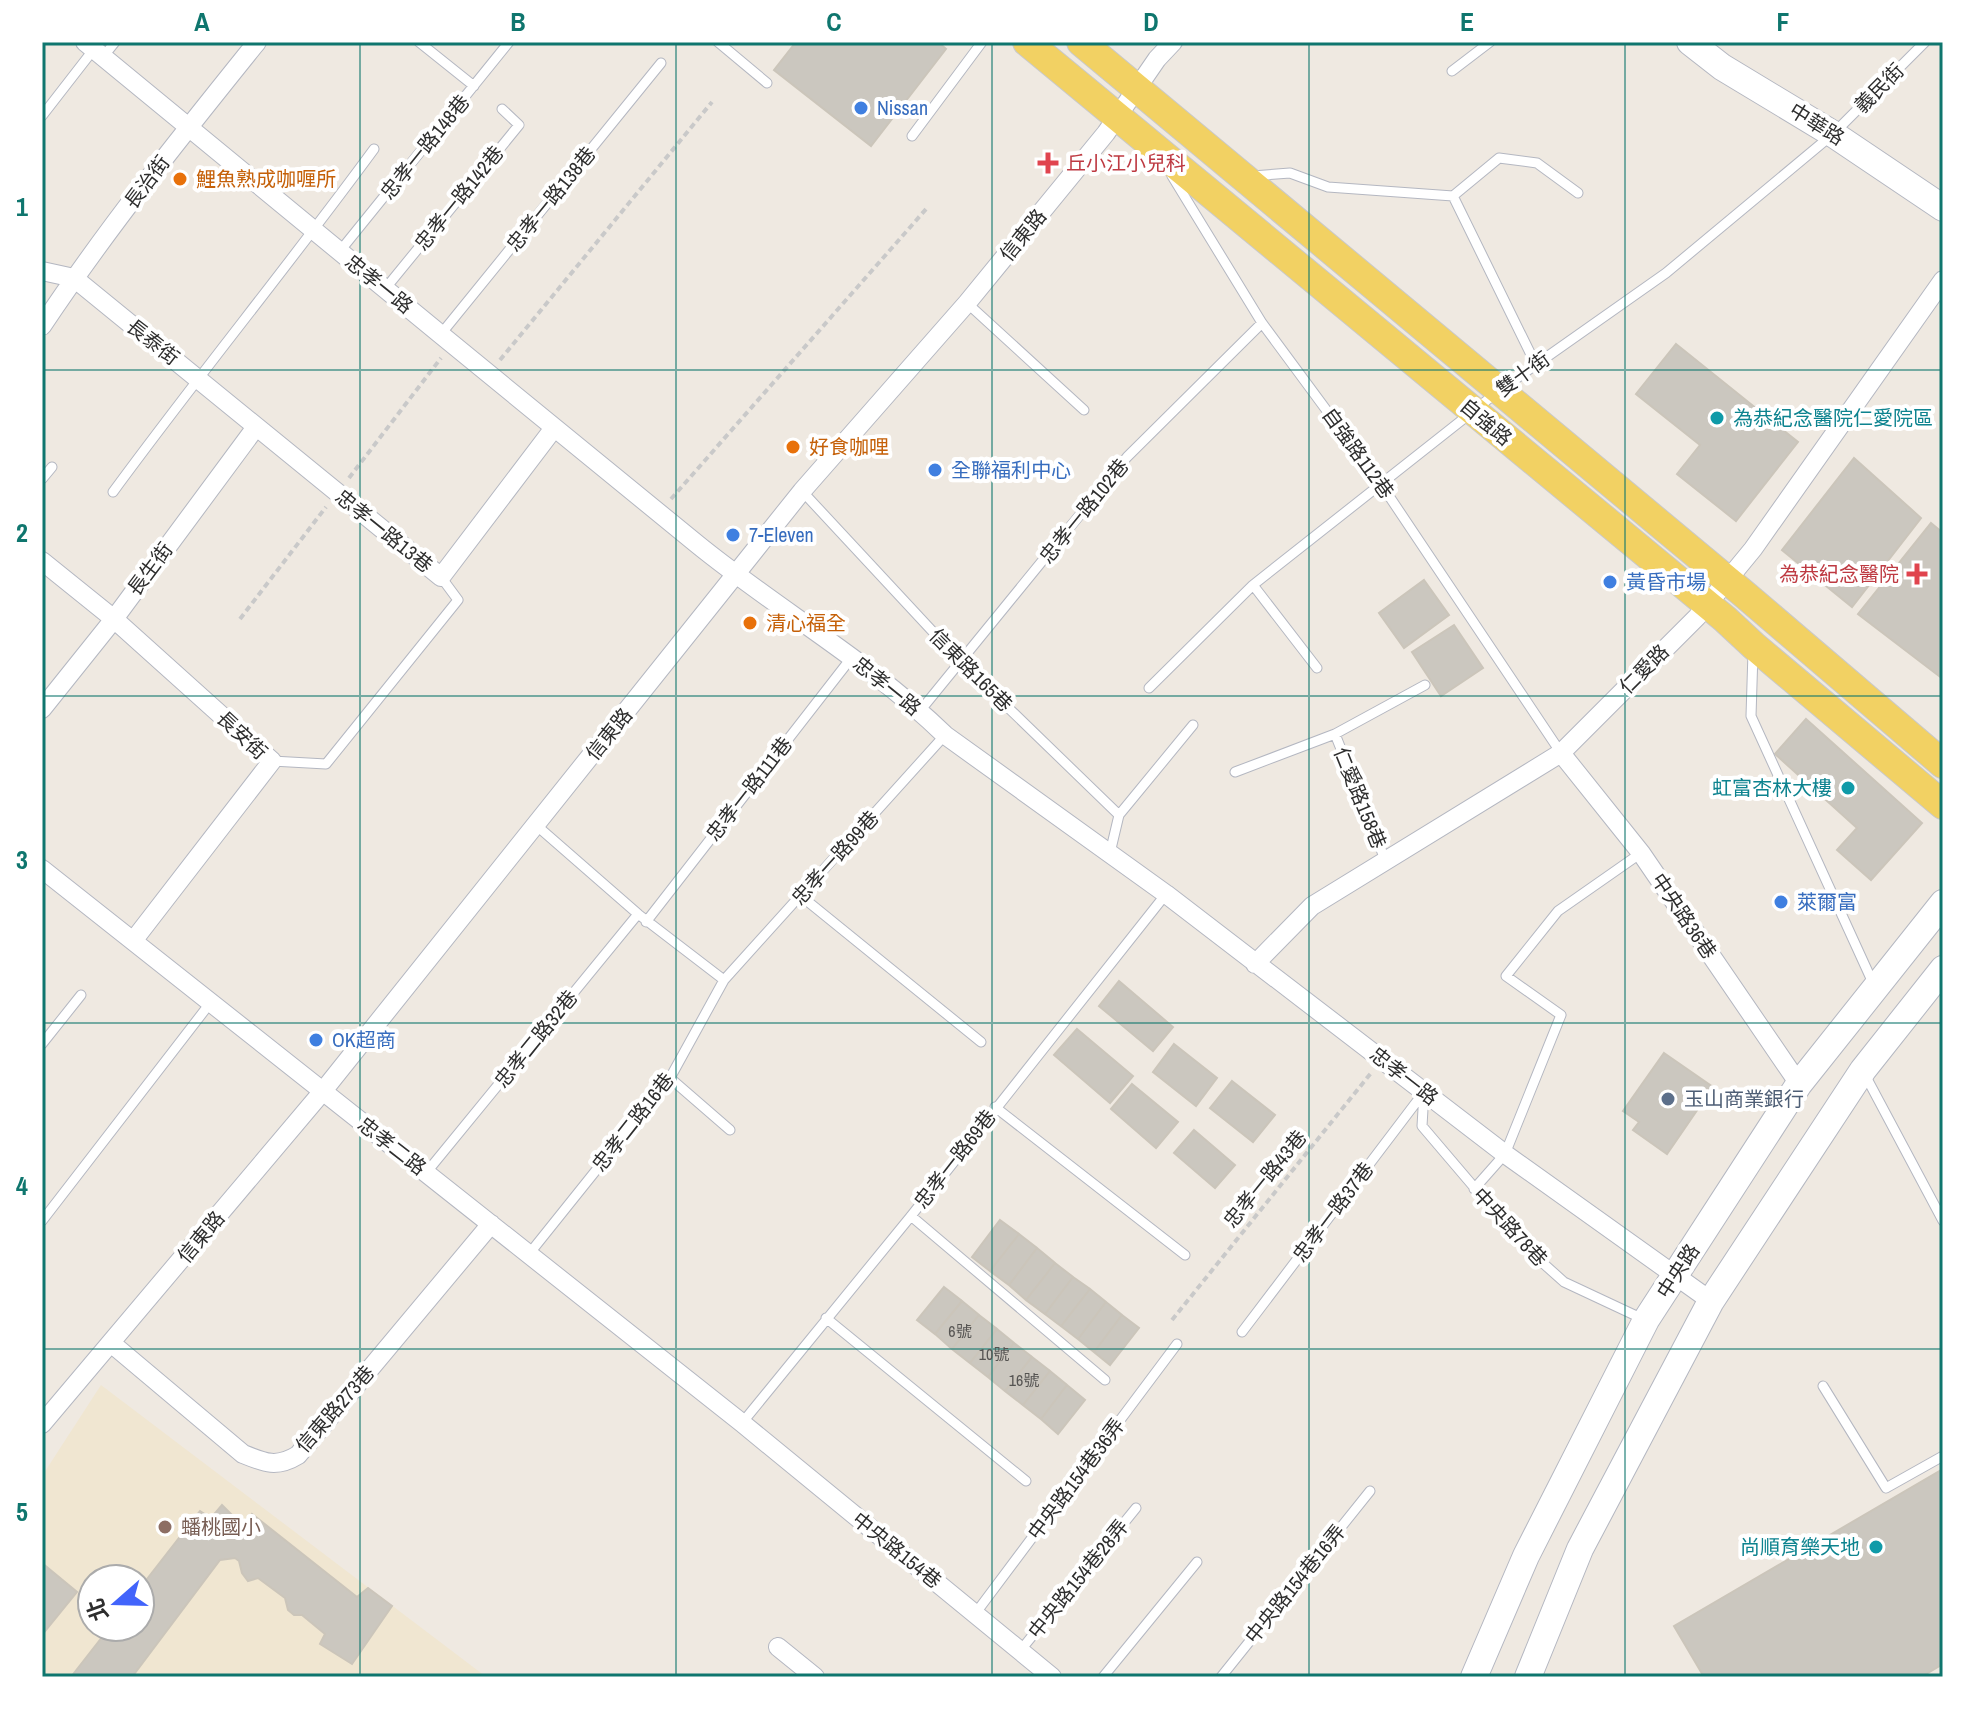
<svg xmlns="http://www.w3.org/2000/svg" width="1985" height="1719" viewBox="0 0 1985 1719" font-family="'Archivo Narrow','Noto Sans TC',sans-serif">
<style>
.education{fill:#f0e6d1;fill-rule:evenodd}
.building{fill:#cbc7bf;stroke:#cbc5ba;stroke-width:2}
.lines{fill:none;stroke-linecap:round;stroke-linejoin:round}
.lane-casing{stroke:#b4b7c1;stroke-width:11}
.street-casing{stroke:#b4b7c1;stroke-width:20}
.secondary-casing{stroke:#b4b7c1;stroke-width:28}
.primary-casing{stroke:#c9c9c9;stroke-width:30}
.path{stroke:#c9c9c9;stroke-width:4;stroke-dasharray:6 4;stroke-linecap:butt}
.lane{stroke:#fff;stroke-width:9}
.street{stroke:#fff;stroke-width:18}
.secondary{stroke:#fff;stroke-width:26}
.primary{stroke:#f2d163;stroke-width:28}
.grid{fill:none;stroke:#0f766e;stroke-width:2;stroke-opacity:0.55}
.shop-dot{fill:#3f7fe0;stroke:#fff;stroke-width:3}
.health-dot{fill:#e0444e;stroke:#fff;stroke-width:3}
.food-dot{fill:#e8710a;stroke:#fff;stroke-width:3}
.culture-dot{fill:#0f9aa8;stroke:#fff;stroke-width:3}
.service-dot{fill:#5c6f8a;stroke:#fff;stroke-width:3}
.education-dot{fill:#8d6e63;stroke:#fff;stroke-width:3}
.labels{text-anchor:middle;stroke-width:8;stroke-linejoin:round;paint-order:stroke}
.number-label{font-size:16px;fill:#555452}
.street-label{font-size:20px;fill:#2e2e2e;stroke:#fff}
.shop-label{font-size:20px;fill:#366cbe;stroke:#fff;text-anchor:start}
.health-label{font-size:20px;fill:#be3a42;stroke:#fff;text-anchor:start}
.food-label{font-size:20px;fill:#c56008;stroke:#fff;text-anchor:start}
.culture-label{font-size:20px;fill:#0d838f;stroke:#fff;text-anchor:end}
.service-label{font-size:20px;fill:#4e5e75;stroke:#fff;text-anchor:start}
.education-label{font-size:20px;fill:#785e54;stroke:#fff;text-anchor:start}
.neatline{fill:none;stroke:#0f766e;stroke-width:3}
.grid-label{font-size:26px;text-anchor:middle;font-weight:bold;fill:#0f766e}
</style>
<rect width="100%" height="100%" fill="#efe9e1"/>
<path class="education" d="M101 1385 485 1676 42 1677V1476ZM92 1579H140V1627H92Z"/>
<path class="building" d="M796 42H938L946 49 871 146 774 70Z
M1676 344 1798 442 1736 521 1677 474 1700 445 1636 394Z
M1854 458 1921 518 1852 607 1782 550Z
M1931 523 1943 533V679L1858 614Z
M1424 580 1449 615 1404 648 1379 613Z
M1454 625 1483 668 1441 696 1412 652Z
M1806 719 1922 823 1871 880 1837 850 1857 828 1775 754Z
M1119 981 1173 1027 1153 1051 1099 1006Z
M1077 1029 1133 1076 1110 1103 1054 1055Z
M1174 1044 1217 1078 1196 1106 1153 1072Z
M1664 1053 1713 1087 1667 1154 1633 1130 1639 1122 1623 1111Z
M1232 1081 1275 1115 1253 1142 1210 1108Z
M1132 1084 1178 1122 1156 1148 1111 1109Z
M1194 1130 1235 1165 1215 1188 1174 1153Z
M1000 1220 1019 1234 990 1271 972 1257Z
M1019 1234 1037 1248 1009 1285 990 1271Z
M1037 1248 1055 1263 1026 1300 1009 1285Z
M1055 1263 1073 1277 1045 1314 1026 1300Z
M1073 1277 1090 1289 1061 1326 1045 1314Z
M944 1287 962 1301 935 1334 917 1320Z
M1090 1289 1106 1302 1078 1339 1061 1326Z
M962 1301 979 1315 952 1349 935 1334Z
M1106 1302 1122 1315 1094 1352 1078 1339Z
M979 1315 997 1329 970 1363 952 1349Z
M1122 1315 1139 1328 1110 1365 1094 1352Z
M997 1329 1014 1343 988 1377 970 1363Z
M1014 1343 1032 1357 1005 1391 988 1377Z
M1032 1357 1050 1371 1023 1405 1005 1391Z
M1050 1371 1067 1385 1041 1419 1023 1405Z
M1067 1385 1085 1400 1058 1434 1041 1419Z
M1943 1469V1664L1921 1677H1704L1674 1626Z
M222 1505 245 1528 252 1514 357 1597 368 1588 392 1606 352 1664 320 1644 325 1634 302 1615H294L288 1610 285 1598 258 1578 248 1581 242 1573 239 1561 235 1558 220 1560 132 1677H71L110 1627H140V1588L200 1511 211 1518Z
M42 1563 77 1592 42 1635Z"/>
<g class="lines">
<g class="lane-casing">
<path id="lane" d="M419 42 474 86
M718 42 767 83
M103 57 115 42
M1452 71 1490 42
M42 116 94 49
M912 136 982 42
M1172 176 1262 323 1381 484 1561 753
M1252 176 1290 173 1328 187 1453 196 1536 365
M1453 196 1499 158 1537 163 1578 193
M340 251 509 42
M385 289 519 125 502 109
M967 303 1084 410
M441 334 661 63
M42 479 52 467
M802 491 961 662 1119 815 1110 853
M113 492C198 376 289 265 374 149
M1253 585 1317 668
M1753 652 1751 716 1873 983
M1149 688 1253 585 1500 390 1666 273 1833 134 1925 42
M920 711 1127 457 1262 323
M1335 734 1386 862
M272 761 326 764 458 600 441 577
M1235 772 1335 734 1425 685
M1119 815 1193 725
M536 825 638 914
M801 896 981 1042
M646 922 852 657
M42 1044 81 995
M1864 1073 1943 1221
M670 1078 730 1130
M1424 1092 1422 1126 1525 1247 1564 1282 1643 1319
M995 1107 1185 1255
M426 1173 638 914 724 980
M1474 1189 1505 1154 1561 1015 1506 976 1558 911 1641 853
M911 1216 1105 1380
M42 1221 211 1002
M529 1254 670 1078 724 980 945 735
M826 1318 1026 1481
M1242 1332 1424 1092
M1823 1386 1886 1488 1943 1456
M742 1423 911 1216 1166 894
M975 1614 1177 1344
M1020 1651 1136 1508
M1103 1677 1197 1562
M1221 1677 1370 1491"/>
</g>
<g class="street-casing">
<path id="street" d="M85 42C289 209 492 378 697 544 778 610 870 662 945 735L1166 894 1505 1154 1711 1301
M42 271 74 278 441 577 554 428
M42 326C108 227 183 134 257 42
M42 561 114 619 272 761 133 941
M42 709 114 619 256 427
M1561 753 1641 853 1799 1084
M42 869 742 1423 1052 1677
M1255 964 1312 906 1561 753 1697 617 1753 549 1943 280
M111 1343 243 1454C265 1463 277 1468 298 1455L491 1224
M42 1424 323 1091 802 491 967 303 1106 133 1157 59 1173 42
M778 1647 815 1677"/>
</g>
<g class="secondary-casing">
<path id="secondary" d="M1690 42 1722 67 1833 134 1943 208
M1474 1677 1526 1556 1646 1320 1799 1084 1943 903
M1528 1677 1580 1549 1711 1301 1863 1070 1943 969"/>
</g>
<g class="primary-casing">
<path id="primary" d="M1027 42 1725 619 1754 646 1943 805
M1081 42 1744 594 1943 764"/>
</g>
<path class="path" d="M500 360 712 102
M349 478 441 358
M671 499 927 208
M240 619 326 507
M1172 1320 1371 1073"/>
<use href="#lane" class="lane"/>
<use href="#street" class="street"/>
<use href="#secondary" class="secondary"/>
<use href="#primary" class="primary"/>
</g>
<path class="grid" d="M360 42V1677M676 42V1677M992 42V1677M1309 42V1677M1625 42V1677M42 370H1943M42 696H1943M42 1023H1943M42 1349H1943"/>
<g class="shop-dot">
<circle cx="861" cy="108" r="8"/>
<circle cx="935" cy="470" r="8"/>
<circle cx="733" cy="535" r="8"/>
<circle cx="1610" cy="582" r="8"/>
<circle cx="1781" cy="902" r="8"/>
<circle cx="316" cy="1040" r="8"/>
</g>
<g class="health-dot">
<path d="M1044 151h8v8h8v8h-8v8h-8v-8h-8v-8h8z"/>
<path d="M1913 562h8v8h8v8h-8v8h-8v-8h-8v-8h8z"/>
</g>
<g class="food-dot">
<circle cx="180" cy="179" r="8"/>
<circle cx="793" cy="447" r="8"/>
<circle cx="750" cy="623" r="8"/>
</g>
<g class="culture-dot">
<circle cx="1717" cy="418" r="8"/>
<circle cx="1848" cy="788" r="8"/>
<circle cx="1876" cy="1547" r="8"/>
</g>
<circle class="service-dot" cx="1668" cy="1099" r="8"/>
<circle class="education-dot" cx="165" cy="1527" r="8"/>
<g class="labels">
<g class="number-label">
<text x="960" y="1337">6號</text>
<text x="994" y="1360">10號</text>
<text x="1024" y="1386">16號</text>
</g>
<g class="street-label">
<text transform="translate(1879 88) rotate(-45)" y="7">義民街</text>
<text transform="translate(1817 124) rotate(32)" y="7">中華路</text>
<text transform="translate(425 147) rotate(-51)" y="7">忠孝一路148巷</text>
<text transform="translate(147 182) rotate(-53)" y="7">長治街</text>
<text transform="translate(459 198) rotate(-51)" y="7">忠孝一路142巷</text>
<text transform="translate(551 199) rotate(-51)" y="7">忠孝一路138巷</text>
<text transform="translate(1023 235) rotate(-51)" y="7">信東路</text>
<text transform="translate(379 284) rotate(39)" y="7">忠孝一路</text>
<text transform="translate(153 342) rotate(38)" y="7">長泰街</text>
<text transform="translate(1523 374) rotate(-36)" y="7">雙十街</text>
<text transform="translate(1486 422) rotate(40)" y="7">自強路</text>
<text transform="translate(1358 453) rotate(54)" y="7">自強路112巷</text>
<text transform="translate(1084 511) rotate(-51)" y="7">忠孝一路102巷</text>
<text transform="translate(384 531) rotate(39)" y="7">忠孝一路13巷</text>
<text transform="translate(150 569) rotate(-53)" y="7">長生街</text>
<text transform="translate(1644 669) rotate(-45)" y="7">仁愛路</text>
<text transform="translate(971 670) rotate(45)" y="7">信東路165巷</text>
<text transform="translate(887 686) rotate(39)" y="7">忠孝一路</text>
<text transform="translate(609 734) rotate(-51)" y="7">信東路</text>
<text transform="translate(242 735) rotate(43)" y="7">長安街</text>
<text transform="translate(749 789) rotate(-52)" y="7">忠孝一路111巷</text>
<text transform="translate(1360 798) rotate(68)" y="7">仁愛路158巷</text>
<text transform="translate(835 858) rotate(-48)" y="7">忠孝一路99巷</text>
<text transform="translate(1684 916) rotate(56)" y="7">中央路36巷</text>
<text transform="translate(536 1039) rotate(-51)" y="7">忠孝二路32巷</text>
<text transform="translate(1404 1076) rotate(38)" y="7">忠孝一路</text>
<text transform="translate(633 1122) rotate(-52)" y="7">忠孝二路16巷</text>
<text transform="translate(392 1146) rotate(38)" y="7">忠孝二路</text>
<text transform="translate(955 1159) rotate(-52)" y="7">忠孝一路69巷</text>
<text transform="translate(1265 1179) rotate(-51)" y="7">忠孝一路43巷</text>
<text transform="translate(1333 1212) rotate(-53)" y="7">忠孝一路37巷</text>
<text transform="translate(1510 1227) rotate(47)" y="7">中央路78巷</text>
<text transform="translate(201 1237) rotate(-50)" y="7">信東路</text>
<text transform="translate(1678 1271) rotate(-57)" y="7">中央路</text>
<text transform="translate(335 1409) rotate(-49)" y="7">信東路273巷</text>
<text transform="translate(1076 1479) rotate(-53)" y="7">中央路154巷36弄</text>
<text transform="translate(897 1550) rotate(39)" y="7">中央路154巷</text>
<text transform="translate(1078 1579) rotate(-51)" y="7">中央路154巷28弄</text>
<text transform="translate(1295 1584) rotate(-51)" y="7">中央路154巷16弄</text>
</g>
<g class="shop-label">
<text x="877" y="115">Nissan</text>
<text x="951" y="477">全聯福利中心</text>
<text x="749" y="542">7-Eleven</text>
<text x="1626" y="589">黃昏市場</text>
<text x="1797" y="909">萊爾富</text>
<text x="332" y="1047">OK超商</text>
</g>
<g class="health-label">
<text x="1066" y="170">丘小江小兒科</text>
<text x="1899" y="581" text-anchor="end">為恭紀念醫院</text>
</g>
<g class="food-label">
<text x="196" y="186">鯉魚熟成咖喱所</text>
<text x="809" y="454">好食咖哩</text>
<text x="766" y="630">清心福全</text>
</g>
<g class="culture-label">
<text x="1733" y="425" text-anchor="start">為恭紀念醫院仁愛院區</text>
<text x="1832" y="795">虹富杏林大樓</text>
<text x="1860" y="1554">尚順育樂天地</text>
</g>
<g class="service-label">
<text x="1684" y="1106">玉山商業銀行</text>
</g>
<g class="education-label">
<text x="181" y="1534">蟠桃國小</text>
</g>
</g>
<rect width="1985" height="1719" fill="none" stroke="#ffffff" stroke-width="88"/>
<g transform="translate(116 1603) rotate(250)"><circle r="38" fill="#ffffff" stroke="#ababab" stroke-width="2"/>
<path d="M0-6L14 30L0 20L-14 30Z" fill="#4264fb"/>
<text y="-12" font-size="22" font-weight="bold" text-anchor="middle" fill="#2e2e2e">北</text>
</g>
<rect x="44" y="44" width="1897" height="1631" class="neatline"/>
<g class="grid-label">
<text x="202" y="31">A</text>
<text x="518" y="31">B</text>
<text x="834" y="31">C</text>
<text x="1151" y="31">D</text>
<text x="1467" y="31">E</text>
<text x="1783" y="31">F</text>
<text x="22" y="216">1</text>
<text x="22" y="542">2</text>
<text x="22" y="869">3</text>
<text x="22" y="1195">4</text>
<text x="22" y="1521">5</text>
</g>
</svg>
